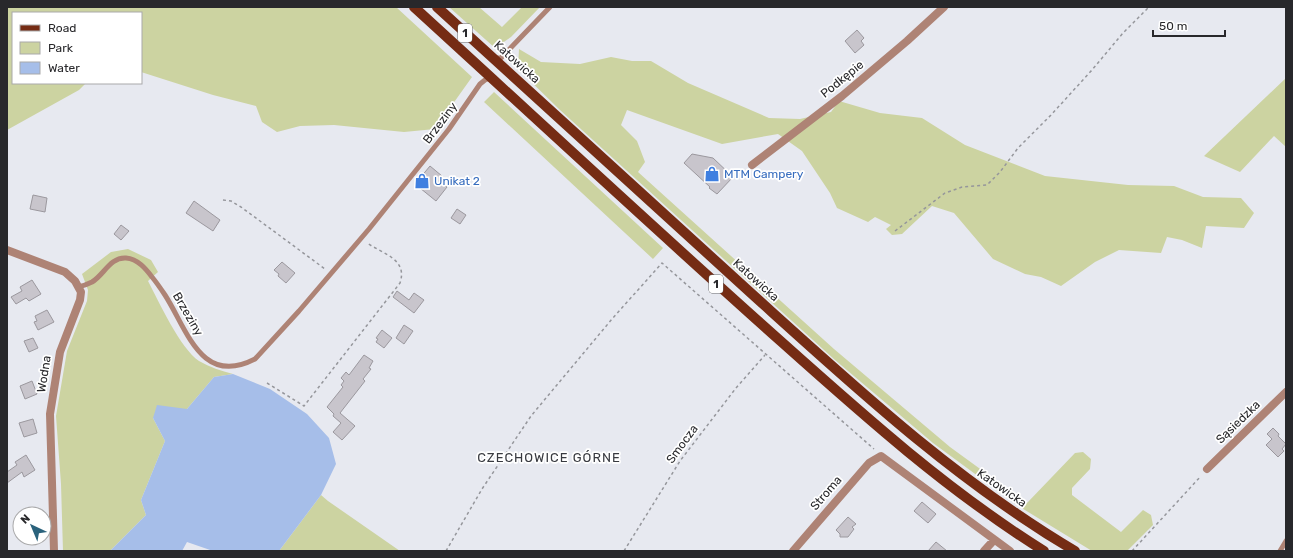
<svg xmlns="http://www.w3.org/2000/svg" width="1293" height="558" viewBox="0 0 1293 558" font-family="Rubik,sans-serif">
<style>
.green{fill:#ccd3a1}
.water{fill:#a6bee9}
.building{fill:#c8c5cc;stroke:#9b989e}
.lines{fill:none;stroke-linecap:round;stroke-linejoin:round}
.path{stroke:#95969b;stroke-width:1.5;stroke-dasharray:3 3;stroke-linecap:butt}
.lane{stroke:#ae8375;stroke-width:5}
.street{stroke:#ae8375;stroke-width:8}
.primary{stroke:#752c14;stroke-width:10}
.labels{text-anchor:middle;stroke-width:3.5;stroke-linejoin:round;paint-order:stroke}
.shield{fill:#fff;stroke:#68686b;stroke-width:1}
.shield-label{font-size:11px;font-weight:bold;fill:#28282b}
.street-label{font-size:12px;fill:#28282b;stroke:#fff}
.shop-label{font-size:12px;fill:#366cbe;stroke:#fff;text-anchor:start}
.neighbourhood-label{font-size:13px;letter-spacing:1px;fill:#383a40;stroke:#fff}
</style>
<rect width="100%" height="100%" fill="#e7e9f0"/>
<path class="green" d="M7 7H396L472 77 435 129 404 132 334 125 300 126 277 132 262 122 256 106 213 95 141 72V13H13V83H86L79 90 7 130Z
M449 7H479L502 27 522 7H540L511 37 495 48Z
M519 49 541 62 580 64 611 57 632 61H651L688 83 769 118 800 119 831 112 839 101 880 113 922 118 965 145 1045 176 1128 185 1174 186 1203 197 1241 198 1254 213 1244 228 1206 226 1202 248 1182 240 1167 237 1161 253 1119 250 1095 262 1061 286 1041 277 1025 274 993 259 954 213 932 206 902 234 892 235 886 229 891 225 875 217 868 222 837 208 830 193 802 151 778 134 722 144 627 110 621 125 637 141 645 162 638 172 834 349 950 447 1027 503 1075 453 1083 452 1091 459 1090 469 1072 488V495L1121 532 1143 510 1151 515 1153 525 1127 551H1092L1020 507 933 443 835 360 560 110 518 69Z
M1286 78V147L1274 136 1240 172 1204 156Z
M494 92 663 248 653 259 484 102Z
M128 249 151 260 158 272 148 281C159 302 180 348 199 361 210 367 221 371 233 374L214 377 187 409 153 418 165 441 141 500 146 515 110 551H63L61 484 56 416 67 351 87 301 88 290 82 274 111 252Z
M321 495 328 501 400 551H279Z"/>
<path class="water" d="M233 374 270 389 307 414 329 438 336 464 321 495 279 551H213L187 542 182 551H110L146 515 141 500 165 441 153 418 157 405 187 409 214 377Z"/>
<path class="building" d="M857 30 864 38 861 41 864 45 855 53 845 41Z
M692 154 713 158 733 177 717 194 709 188 710 187 684 163Z
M430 166 442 176 439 181 447 187 436 201 415 184Z
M33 195 47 198 45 212 30 209Z
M194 201 220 220 213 231 186 213Z
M457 209 466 215 460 224 451 218Z
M121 225 129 231 121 240 114 234Z
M282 262 295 273 286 283 278 276 279 274 274 270Z
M32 280 41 294 29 301 26 298 16 304 11 297 22 291 20 287Z
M397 291 409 300 414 293 424 300 414 313 393 297Z
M47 310 54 322 38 330 34 322 37 321 35 316Z
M404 325 413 331 404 344 396 338Z
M382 330 392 338 384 348 376 342 378 339 376 338Z
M33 338 38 348 29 352 24 341Z
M364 355 373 361 369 368 371 369 363 379 365 381 340 413 355 426 342 440 333 432 341 423 333 416 334 414 327 407 343 387 341 385 344 381 341 378 346 372 349 375Z
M32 381 37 394 25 399 20 386Z
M33 419 37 433 24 437 19 423Z
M1273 428 1279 434 1278 436 1286 444 1282 449 1284 451 1278 457 1266 445 1272 439 1267 434Z
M26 455 35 470 24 477 22 472 7 483V472L17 465 15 462Z
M922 502 936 514 928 523 914 511Z
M848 517 856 524 852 527 854 529 848 537H840V534L836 530Z
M936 542 947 551H928Z"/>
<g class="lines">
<path class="path" d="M223 200 231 201 241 207 325 269
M895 231 945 193 962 187 987 185 1000 172 1018 148 1051 115 1092 70 1123 33 1149 7
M267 383 304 406 400 283C408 259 383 254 367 243
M446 551 482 489 531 416 612 319 662 263 874 449
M624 551 680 461 736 388 765 355
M1132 551 1201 476"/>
<path class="lane" d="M495 58H501L550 7
M78 287C83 286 88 284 92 282 104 275 110 257 126 258 138 259 146 269 152 277 157 283 161 289 165 295 187 329 201 387 255 359L299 311 369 229 449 129 480 84 485 80 490 78
M1280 551 1286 541"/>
<path class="street" d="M752 165 842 96 907 41 944 7
M7 250 65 272 75 281 81 292 80 300 60 352 50 414 54 551
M1207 469 1286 392
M793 551 869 463 881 456 1010 551
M984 551 994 540"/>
<path class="primary" d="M414 7C528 111 642 217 757 320 849 402 940 486 1044 551
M437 7C542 103 647 199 752 294 855 387 955 480 1075 551"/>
</g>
<defs>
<g id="shop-bare" transform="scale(1.2)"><path d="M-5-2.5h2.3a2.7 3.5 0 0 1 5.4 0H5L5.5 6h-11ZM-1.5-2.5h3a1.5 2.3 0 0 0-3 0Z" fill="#3f7fe0" stroke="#fff" stroke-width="2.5" paint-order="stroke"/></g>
</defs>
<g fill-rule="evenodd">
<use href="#shop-bare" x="712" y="174"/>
<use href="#shop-bare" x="422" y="181"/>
</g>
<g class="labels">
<g class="shield">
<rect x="458" y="24" width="14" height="18" rx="3"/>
<rect x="709" y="275" width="14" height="18" rx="3"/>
</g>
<g class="shield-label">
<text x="465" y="37">1</text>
<text x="716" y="288">1</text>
</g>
<g class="street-label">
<text transform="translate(517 62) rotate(42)" y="4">Katowicka</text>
<text transform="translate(842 79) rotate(-39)" y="4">Podkępie</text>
<text transform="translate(440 123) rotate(-53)" y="4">Brzeziny</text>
<text transform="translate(756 280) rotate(42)" y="4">Katowicka</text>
<text transform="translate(188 314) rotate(60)" y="4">Brzeziny</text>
<text transform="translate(44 374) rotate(-81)" y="4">Wodna</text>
<text transform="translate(1238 422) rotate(-44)" y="4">Sąsiedzka</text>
<text transform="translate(682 444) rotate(-54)" y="4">Smocza</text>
<text transform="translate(1002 488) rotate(35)" y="4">Katowicka</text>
<text transform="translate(826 493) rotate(-49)" y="4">Stroma</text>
</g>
<g class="shop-label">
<text x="724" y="178">MTM Campery</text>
<text x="434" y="185">Unikat 2</text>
</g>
<g class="neighbourhood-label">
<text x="549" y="462">CZECHOWICE GÓRNE</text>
</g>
</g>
<rect width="1293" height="558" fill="none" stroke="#28282b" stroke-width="16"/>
<rect x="12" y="12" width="130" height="72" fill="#ffffff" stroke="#a9a9aa"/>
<rect x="20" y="25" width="20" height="6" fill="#752c14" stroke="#a9a9aa"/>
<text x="48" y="32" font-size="12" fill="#28282b">Road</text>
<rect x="20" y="42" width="20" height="12" fill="#ccd3a1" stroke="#a9a9aa"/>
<text x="48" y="52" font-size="12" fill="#28282b">Park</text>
<rect x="20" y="62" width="20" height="12" fill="#a6bee9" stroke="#a9a9aa"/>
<text x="48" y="72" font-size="12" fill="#28282b">Water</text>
<g transform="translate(32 526) rotate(316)"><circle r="19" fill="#ffffff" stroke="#a9a9aa"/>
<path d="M0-3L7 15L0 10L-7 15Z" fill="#2a627c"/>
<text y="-6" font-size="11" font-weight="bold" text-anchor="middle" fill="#28282b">N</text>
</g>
<path d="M1153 30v6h72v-6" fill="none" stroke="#28282b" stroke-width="2"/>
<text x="1159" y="30" font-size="12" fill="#28282b" stroke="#ffffff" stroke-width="3" paint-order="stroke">50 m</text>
</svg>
